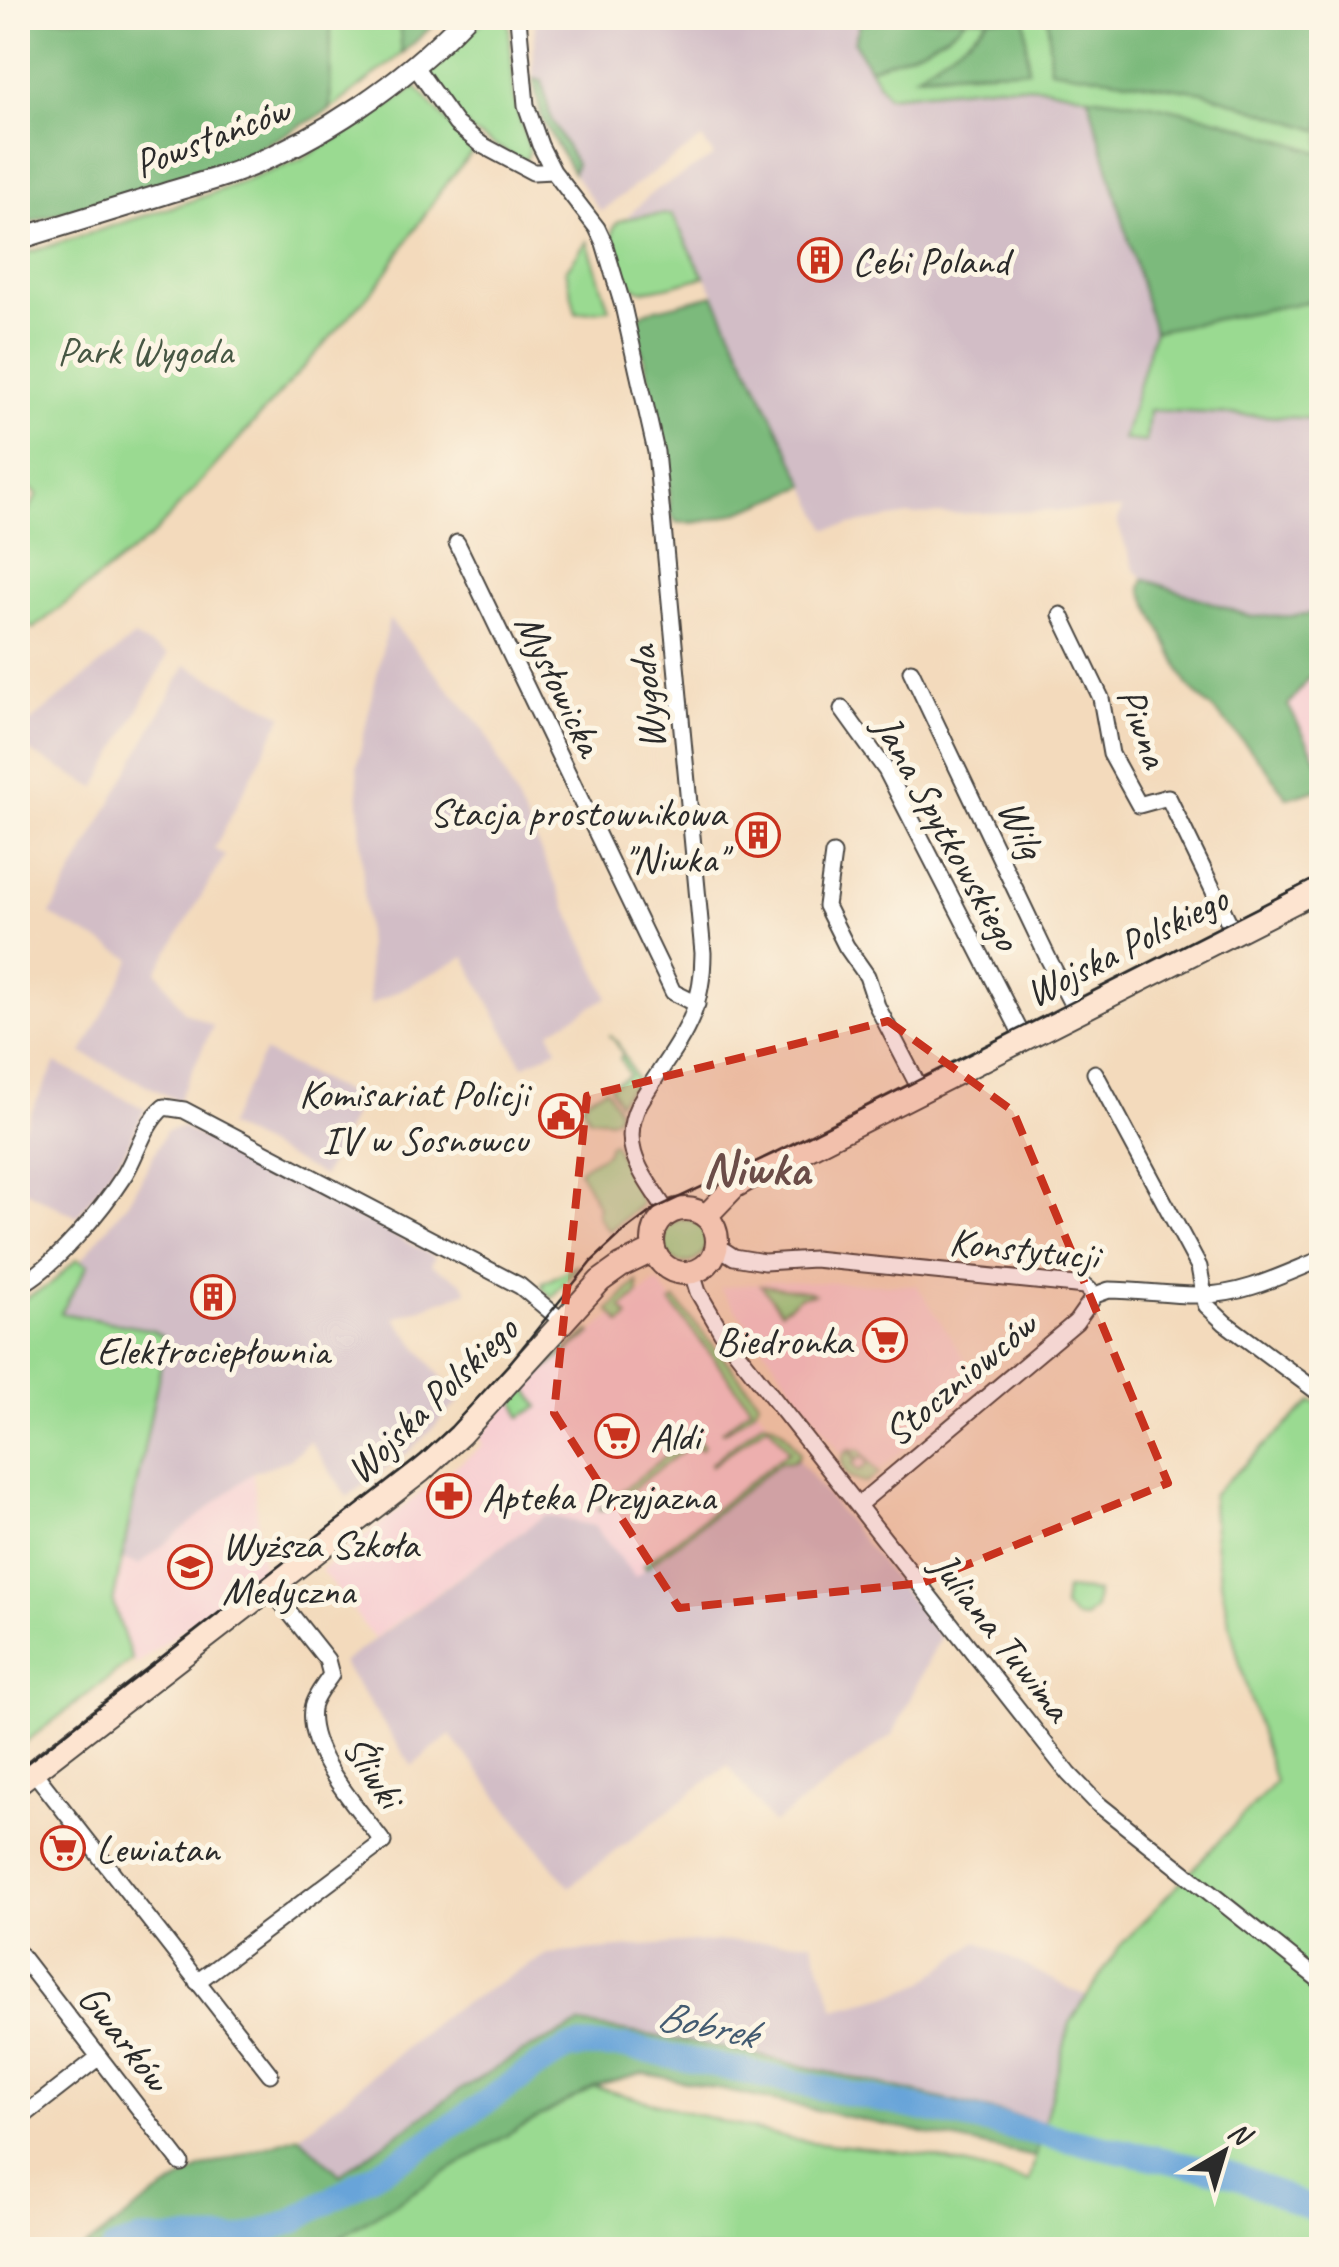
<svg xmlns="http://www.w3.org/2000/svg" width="1339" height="2267" viewBox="0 0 1339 2267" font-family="Caveat,sans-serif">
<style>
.built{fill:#f7cfd2}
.industrial{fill:#d2bdc6}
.green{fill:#9ada91;stroke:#62825e;stroke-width:2.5}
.forest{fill:#7bba7b;stroke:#537253;stroke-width:2.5}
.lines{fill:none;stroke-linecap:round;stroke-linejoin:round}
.river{stroke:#68a4d9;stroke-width:25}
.minor-casing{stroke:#494541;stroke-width:19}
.tertiary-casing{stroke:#494541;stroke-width:24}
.secondary-casing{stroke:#494541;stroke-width:26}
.minor{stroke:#fff;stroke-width:15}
.tertiary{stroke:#fff;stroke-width:20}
.secondary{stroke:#fde4d0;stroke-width:22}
.tram{stroke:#2b2b2b;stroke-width:2.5}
.marked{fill:#c8321e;fill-opacity:0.2;stroke:#c8321e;stroke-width:8;stroke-dasharray:20 12;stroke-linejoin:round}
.labels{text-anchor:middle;stroke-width:10;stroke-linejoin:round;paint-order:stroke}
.street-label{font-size:40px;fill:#2b2b2b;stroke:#fcf5e5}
.poi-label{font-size:40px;fill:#2b2b2b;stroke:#fcf5e5;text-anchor:start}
.park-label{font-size:40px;fill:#475744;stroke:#fcf5e5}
.water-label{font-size:42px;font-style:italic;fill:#435b71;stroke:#fcf5e5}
.district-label{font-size:50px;font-weight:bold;fill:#6b4d48;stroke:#fcf5e5}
</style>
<rect width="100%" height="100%" fill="#fcf5e5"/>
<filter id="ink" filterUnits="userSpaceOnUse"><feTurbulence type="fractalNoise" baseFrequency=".01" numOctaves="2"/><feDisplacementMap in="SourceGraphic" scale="20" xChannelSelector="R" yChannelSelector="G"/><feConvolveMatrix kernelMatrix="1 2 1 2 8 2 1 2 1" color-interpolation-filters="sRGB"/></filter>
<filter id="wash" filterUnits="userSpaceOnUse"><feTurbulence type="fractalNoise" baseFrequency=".0048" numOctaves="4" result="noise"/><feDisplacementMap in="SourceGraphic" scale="40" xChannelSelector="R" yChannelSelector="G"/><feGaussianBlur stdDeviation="2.25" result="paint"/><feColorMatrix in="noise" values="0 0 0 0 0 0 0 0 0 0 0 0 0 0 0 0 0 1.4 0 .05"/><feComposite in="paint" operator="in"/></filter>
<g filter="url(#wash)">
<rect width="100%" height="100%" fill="#f3dabc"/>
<path class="built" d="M1321 663V767L1288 705Z
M657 1281 792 1452 634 1578 594 1526 545 1515 374 1638 321 1570 483 1445 479 1438 519 1390Z
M773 1281 917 1285 982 1386 863 1483 720 1288Z
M253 1472 262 1568 136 1665 132 1660 113 1603 121 1559 139 1565Z"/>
<path class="industrial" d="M535 18H862L854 43 887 96 999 85 1044 87 1088 96 1154 331 1123 439 1149 410 1321 419V612L1292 616 1252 617 1144 579 1134 569 1117 522 1122 509 908 515 827 529 711 287 672 215 625 219 653 192 714 156 702 139 645 178 601 212 573 173 542 120 533 79Z
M389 619 485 731 608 997 550 1031 557 1049 523 1066 465 957 370 1005 357 766Z
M134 637 168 655 96 788 18 745V732Z
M186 665 283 715 214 849 225 856 157 971 184 1011 213 1026 178 1101 82 1053 132 959 50 915Z
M264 1052 361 1100 323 1176 227 1126Z
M56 1063 145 1109 125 1151 77 1217 18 1187V1138Z
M181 1127 314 1192 435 1257 431 1265 462 1282 468 1291 395 1318 460 1401 410 1451 347 1497 310 1441 289 1460 253 1472 139 1565 121 1559 166 1339 152 1330 61 1313 88 1266 81 1260 132 1197 166 1131Z
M792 1452 940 1637 893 1734 773 1824 728 1765 569 1887 450 1735 412 1766 342 1663 545 1515 594 1526 635 1577Z
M812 1941 835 2009 898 1993 925 1982 977 1941 1087 1997 1070 2023 1044 2123 730 2049 582 2024 522 2052 457 2092 340 2176 299 2136 444 2015 548 1954 692 1942Z"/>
<path class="green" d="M331 18H399L402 54 330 110Z
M487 18H505L509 24 515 102 530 150 526 160 521 161 470 130 459 119 432 78V64L435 59Z
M967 18H990L969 38 918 75 1028 69 1025 18H1048L1050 69 1203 92 1321 131V153L1222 120 1150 104 1088 96 1044 87 998 85 887 96 869 68C904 56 941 44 967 18Z
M416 87 473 151 441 190 380 282 153 535 33 629 18 616V529L38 494 18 479V256L191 201 300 160 363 123Z
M672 214 704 277C691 280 653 292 641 290 623 286 604 235 617 223 627 215 659 215 672 214Z
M587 241 609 309 576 313 566 270Z
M1321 299V419L1149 410 1146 442 1123 440 1154 331Z
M609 1035 617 1042 637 1081 618 1102 610 1086 629 1075 620 1058 623 1055 616 1042Z
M606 1088 618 1110 617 1116 610 1120 589 1118 582 1104 589 1097Z
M613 1142 639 1193 641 1205 609 1231C603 1223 594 1216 598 1206L579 1170 606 1153 610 1143Z
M663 1241a22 22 0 1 1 44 0a22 22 0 1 1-44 0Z
M77 1259 88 1265 61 1313 152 1330 166 1339 113 1603 132 1660 18 1748V1302L50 1285Z
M579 1264 553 1297 543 1289 542 1284Z
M637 1281 638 1295 622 1308 629 1317 621 1324 609 1310Z
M761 1285 810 1292 814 1294 800 1297 781 1311Z
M676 1300 759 1401 754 1411 726 1431 721 1432 751 1407 671 1303Z
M590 1331 592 1333 525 1385 539 1407 520 1417 514 1395 526 1382Z
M1312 1401 1321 1404V2249L320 2250 500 2139 594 2087 793 2140 920 2154 1029 2182 1070 2023 1119 1947 1275 1782C1247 1687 1214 1594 1212 1495Z
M763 1421C781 1423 790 1439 800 1453 797 1462 790 1463 781 1462L646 1568 644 1565 789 1451 768 1424 711 1466 710 1464Z
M693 1439 699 1441 704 1446 700 1450 693 1443 608 1508 598 1510 682 1443Z
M850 1449 860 1450 879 1474 865 1483 850 1478C842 1469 838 1459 848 1450L856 1461 852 1464 858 1471 868 1464 863 1457 858 1459Z
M1065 1589 1097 1592 1095 1609 1084 1619 1075 1618 1063 1607Z"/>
<path class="forest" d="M18 18H331L330 110 235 161 18 226Z
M399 18H441L402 54Z
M862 18H967C941 44 904 56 869 68L854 42Z
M990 18H1025L1028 70 963 71 916 75 969 38Z
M1048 18H1321V131L1203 92 1050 69Z
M533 79 542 81 551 119 576 164 573 173 542 120Z
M1088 96 1150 104 1222 120 1321 153V299L1154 331Z
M714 295 806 486C770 499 713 528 676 522L670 513 668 467 644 358 636 335 637 321 644 312Z
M1144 579 1252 617 1292 616 1321 612V663L1288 705 1321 767V788L1287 798 1267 769 1228 724 1188 686 1141 589Z
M581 2024 730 2049 1044 2123 1035 2157 643 2073 594 2087 500 2139 320 2249H83L149 2200 201 2168 299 2136 340 2175 457 2092 522 2052Z"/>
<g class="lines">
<path class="river" d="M113 2250 141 2241 239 2240 292 2222 421 2147 539 2065 567 2049 581 2046 627 2047 1227 2173C1260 2183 1288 2202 1322 2212"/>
</g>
</g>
<g filter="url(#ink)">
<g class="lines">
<g class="minor-casing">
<path id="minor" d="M518 18 526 105 540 145 553 171 597 228 604 243 623 306 656 452 703 953C703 1025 672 1047 639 1104 617 1149 645 1176 668 1214
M414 65 456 124 482 145 533 172 553 171
M457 543 664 973 673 992 697 1004
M1061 615 1101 698 1111 754 1139 805 1168 797 1234 933
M911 671 1048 958 1076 1012
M842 709 886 770 1024 1039
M833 854 826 906 846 946 867 976 877 1006 921 1091
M1095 1073 1199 1267 1206 1305 1225 1323 1322 1395
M717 1246 734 1257 764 1262 814 1259 1085 1286 1095 1295
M692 1273 698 1292 722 1333 1069 1774 1097 1803 1322 1982
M18 1286C54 1269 103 1208 125 1174 138 1152 144 1124 164 1107L184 1110 520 1286 562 1321
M1095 1295 1109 1290C1140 1290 1171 1296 1202 1295 1244 1295 1284 1274 1322 1259
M858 1505 1076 1322 1095 1295
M33 1771 270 2074
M18 1952 181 2163
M197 1982 383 1842C358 1808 306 1753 312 1709 313 1699 325 1684 331 1675L327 1660 270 1588
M18 2120 99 2057"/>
</g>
<g class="tertiary-casing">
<path id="tertiary" d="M18 239C66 224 115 209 164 194 189 186 214 180 238 171 322 138 403 83 465 18"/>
</g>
<g class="secondary-casing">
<path id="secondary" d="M653 1241a32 32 0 1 1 64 0a32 32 0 1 1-64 0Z
M706 1216 734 1187 748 1179 1322 888
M18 1783 421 1471 460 1435 600 1281 621 1266 654 1250"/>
</g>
<use href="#minor" class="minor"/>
<use href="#tertiary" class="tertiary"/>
<use href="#secondary" class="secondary"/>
<path class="tram" d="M18 1770 421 1455 451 1427 509 1364 591 1262 622 1233 654 1209 781 1150 1322 875"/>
</g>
</g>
<path class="marked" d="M888 1021 1013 1111 1168 1483 922 1583 679 1608 554 1413 587 1096Z"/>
<defs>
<g id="building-ring" transform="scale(2.25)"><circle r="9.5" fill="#fcf5e5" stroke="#c8321e" stroke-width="1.5"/><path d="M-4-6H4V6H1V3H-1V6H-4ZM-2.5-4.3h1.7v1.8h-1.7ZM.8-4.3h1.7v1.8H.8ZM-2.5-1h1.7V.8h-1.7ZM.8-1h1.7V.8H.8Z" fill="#c8321e"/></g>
<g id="civic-ring" transform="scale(2.25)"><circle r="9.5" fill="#fcf5e5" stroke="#c8321e" stroke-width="1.5"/><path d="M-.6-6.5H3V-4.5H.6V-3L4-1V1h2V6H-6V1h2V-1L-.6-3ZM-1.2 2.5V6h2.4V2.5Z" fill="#c8321e"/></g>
<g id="supermarket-ring" transform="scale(2.25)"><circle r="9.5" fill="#fcf5e5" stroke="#c8321e" stroke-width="1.5"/><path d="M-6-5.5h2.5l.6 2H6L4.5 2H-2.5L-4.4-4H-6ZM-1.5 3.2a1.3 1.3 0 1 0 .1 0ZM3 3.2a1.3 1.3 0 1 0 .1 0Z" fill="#c8321e"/></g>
<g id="pharmacy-ring" transform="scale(2.25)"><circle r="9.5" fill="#fcf5e5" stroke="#c8321e" stroke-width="1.5"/><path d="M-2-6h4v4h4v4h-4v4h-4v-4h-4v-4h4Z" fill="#c8321e"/></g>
<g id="university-ring" transform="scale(2.25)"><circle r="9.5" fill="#fcf5e5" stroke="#c8321e" stroke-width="1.5"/><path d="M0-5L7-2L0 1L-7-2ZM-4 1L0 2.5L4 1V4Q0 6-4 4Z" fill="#c8321e"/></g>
</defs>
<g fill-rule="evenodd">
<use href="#building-ring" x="820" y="260"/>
<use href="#building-ring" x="758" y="835"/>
<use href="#civic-ring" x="561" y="1116"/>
<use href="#building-ring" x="213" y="1297"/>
<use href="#supermarket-ring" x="885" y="1340"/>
<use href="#supermarket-ring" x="617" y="1436"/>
<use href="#pharmacy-ring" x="449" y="1496"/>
<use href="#university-ring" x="190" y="1567"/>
<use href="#supermarket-ring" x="63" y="1848"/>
</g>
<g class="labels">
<g class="street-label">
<text transform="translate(211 136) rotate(-21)" y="14">Powstańców</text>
<text transform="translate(560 684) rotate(64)" y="14">Mysłowicka</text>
<text transform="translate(646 698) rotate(-96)" y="14">Wygoda</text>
<text transform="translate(1144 727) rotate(70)" y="14">Piwna</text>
<text transform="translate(1022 828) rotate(65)" y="14">Wilg</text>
<text transform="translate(948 832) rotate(61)" y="14">Jana Spytkowskiego</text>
<text transform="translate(1126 945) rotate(-27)" y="14">Wojska Polskiego</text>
<text transform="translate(1024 1248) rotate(6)" y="14">Konstytucji</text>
<text transform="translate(959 1378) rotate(-40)" y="14">Stoczniowców</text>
<text transform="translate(431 1399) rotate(-44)" y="14">Wojska Polskiego</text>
<text transform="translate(1002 1636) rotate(52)" y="14">Juliana Tuwima</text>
<text transform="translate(374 1771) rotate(57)" y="14">Śliwki</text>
<text transform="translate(125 2037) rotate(52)" y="14">Gwarków</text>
</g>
<g class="poi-label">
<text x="852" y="274">Cebi Poland</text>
<text x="726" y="826" text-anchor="end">Stacja prostownikowa<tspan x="726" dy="46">"Niwka"</tspan></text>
<text x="528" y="1107" text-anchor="end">Komisariat Policji<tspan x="528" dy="46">IV w Sosnowcu</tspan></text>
<text x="852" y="1354" text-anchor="end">Biedronka</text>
<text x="213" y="1364" text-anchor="middle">Elektrociepłownia</text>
<text x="650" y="1450">Aldi</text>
<text x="482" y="1510">Apteka Przyjazna</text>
<text x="222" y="1558">Wyższa Szkoła<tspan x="222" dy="46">Medyczna</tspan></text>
<text x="96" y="1862">Lewiatan</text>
</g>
<g class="park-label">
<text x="145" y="364">Park Wygoda</text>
</g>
<g class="water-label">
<text transform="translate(707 2023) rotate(12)" y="15">Bobrek</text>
</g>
<g class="district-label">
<text x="756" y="1185">Niwka</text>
</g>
</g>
<rect width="1339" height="2267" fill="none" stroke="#fcf5e5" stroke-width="60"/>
<g transform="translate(1224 2152) rotate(38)" stroke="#fcf5e5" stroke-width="8" paint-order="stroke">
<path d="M0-8L18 38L0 25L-18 38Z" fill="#2b2b2b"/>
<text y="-15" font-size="28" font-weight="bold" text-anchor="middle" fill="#2b2b2b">N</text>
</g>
</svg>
